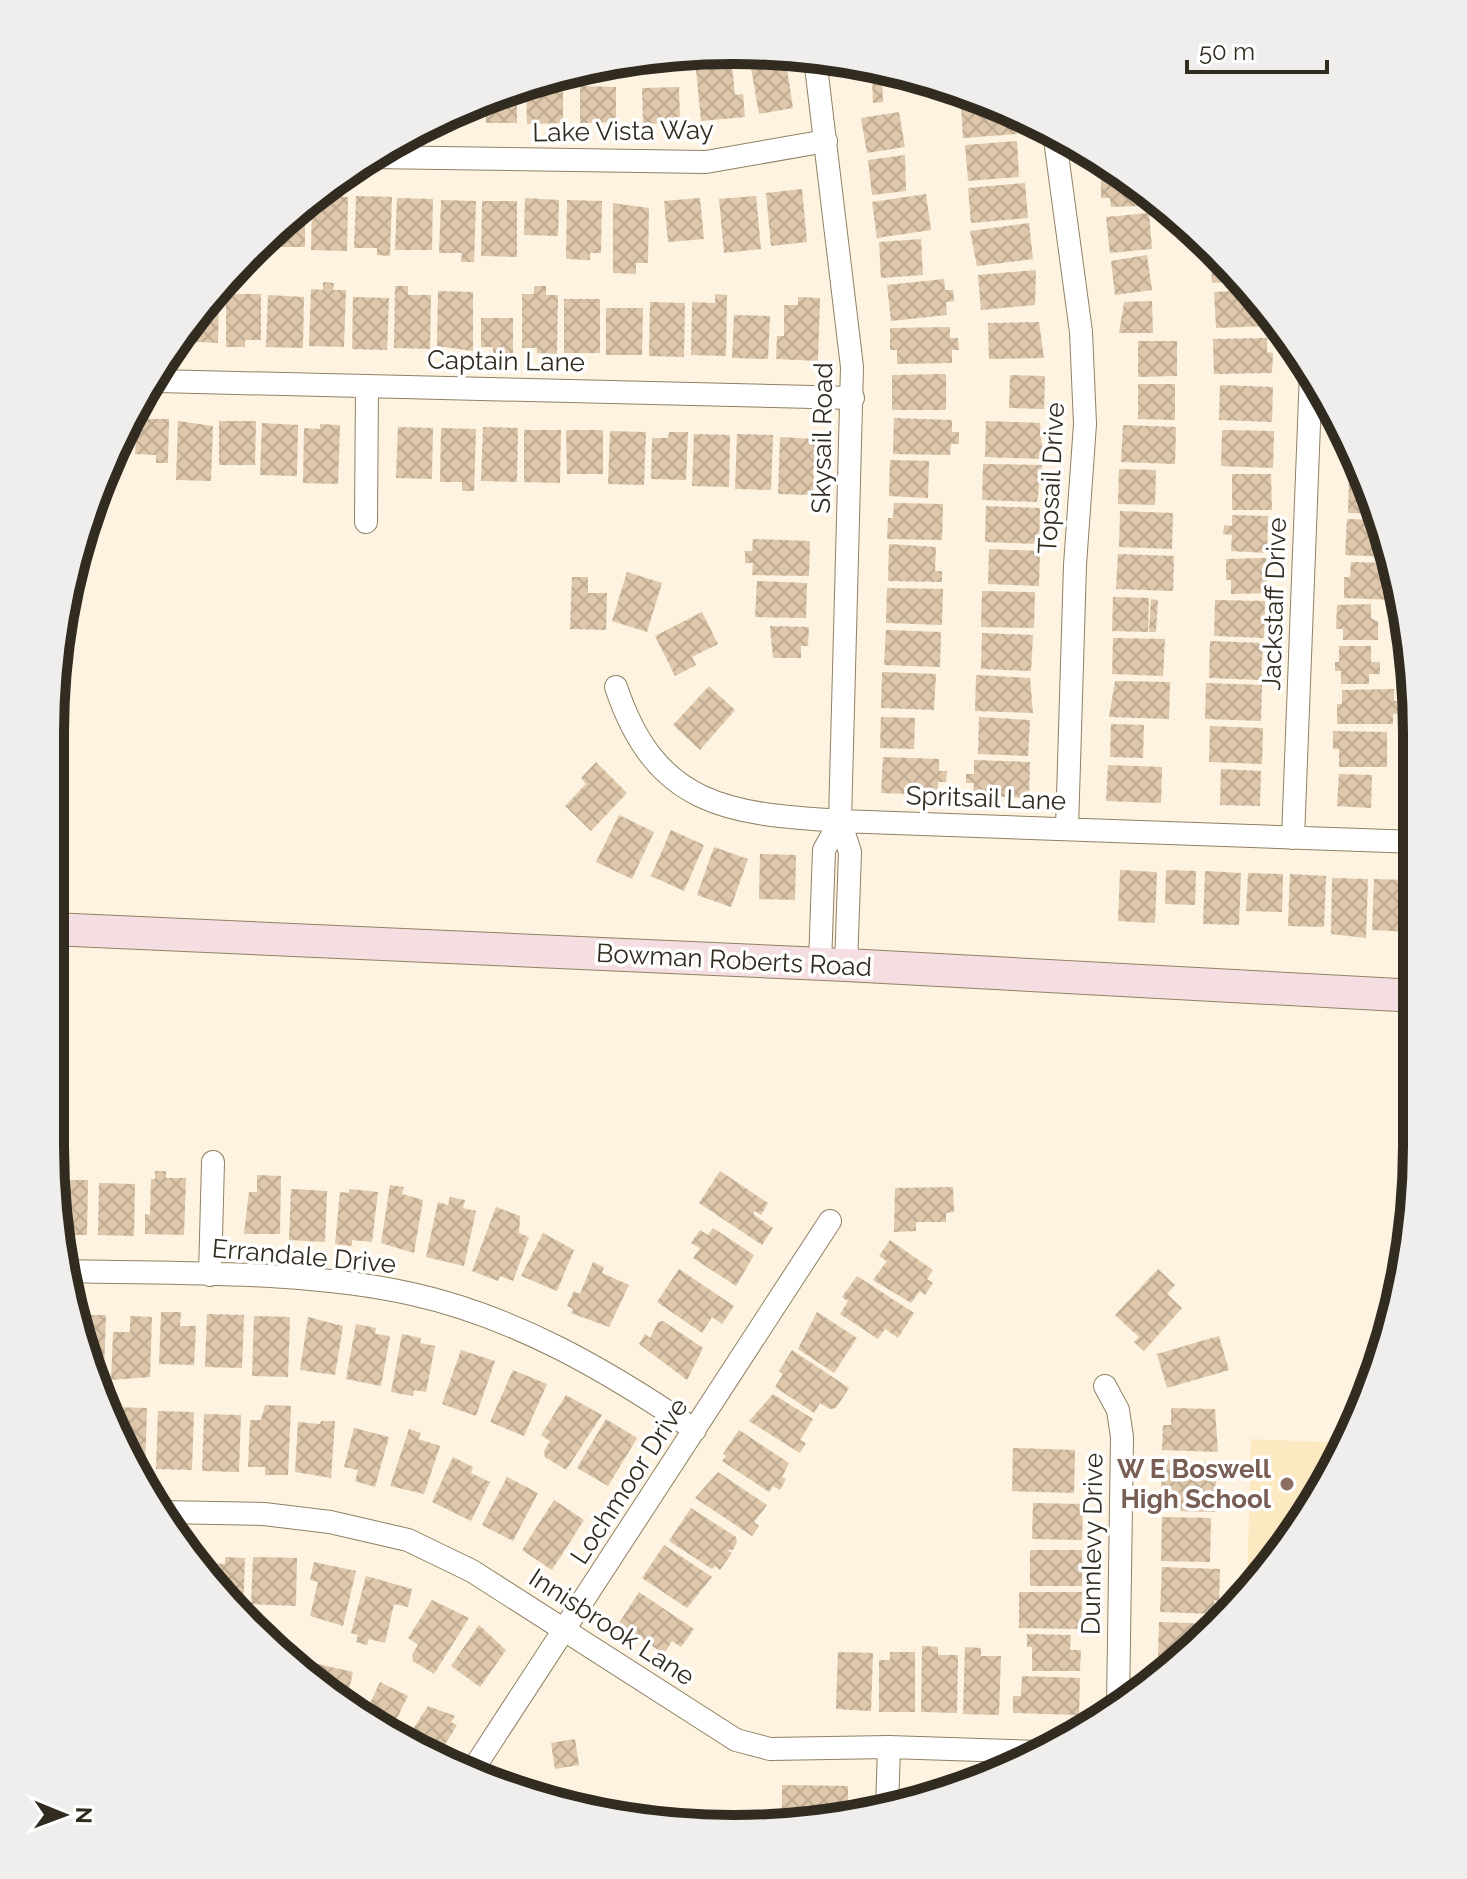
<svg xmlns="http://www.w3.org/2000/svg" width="1467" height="1879" viewBox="0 0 1467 1879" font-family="Raleway,sans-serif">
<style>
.built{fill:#fde9c1}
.building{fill:url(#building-cross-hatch)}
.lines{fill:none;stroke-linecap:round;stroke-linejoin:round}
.street-casing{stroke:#908163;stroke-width:24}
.secondary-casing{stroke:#908163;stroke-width:34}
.street{stroke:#fff;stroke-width:22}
.secondary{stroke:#f5dee1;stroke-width:32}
.education-dot{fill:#8d6e63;stroke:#fff;stroke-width:3}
.labels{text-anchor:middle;stroke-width:7;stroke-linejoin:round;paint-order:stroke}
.street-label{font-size:26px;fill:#322c20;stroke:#fff}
.education-label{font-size:26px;font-weight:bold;fill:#785e54;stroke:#fff;text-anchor:end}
.rim{fill:none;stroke:#322c20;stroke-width:10}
</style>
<defs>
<pattern id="building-cross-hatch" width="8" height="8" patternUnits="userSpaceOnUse" patternTransform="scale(2)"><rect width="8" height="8" fill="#dec7ab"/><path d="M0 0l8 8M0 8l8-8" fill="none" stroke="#bfab93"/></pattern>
</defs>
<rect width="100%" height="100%" fill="#fdf3e0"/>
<path class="built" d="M1251 1439 1346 1443 1302 1526 1247 1588Z"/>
<path class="building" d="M785 56 793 108 759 114 750 62Z
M732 66 735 95 743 94 745 117 701 121 696 70Z
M882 77 883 102 873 103 872 78Z
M526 86H563V123L527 124Z
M580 86 616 87V122L580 123Z
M679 87 680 123 643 124 642 88Z
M507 89 517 90V123H486V99Z
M985 101 1016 113 1017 134 963 138 961 103Z
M478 102V118H462V123H442V119Z
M899 112 905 147 867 153 861 118Z
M1017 141 1019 177 968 181 965 145Z
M905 155 906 191 872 195 868 160Z
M1127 177 1141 186V206L1111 207 1110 198H1101V178Z
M1025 183 1028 218 971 223 968 188Z
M802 189 807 242 771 246 766 193Z
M926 194 931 230 877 238 872 202Z
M316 196 348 197 347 251 311 250 312 199Z
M356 196 392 197 390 256 377 255V248H354Z
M756 196 761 249 724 253 719 199Z
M397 198 433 199 432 250H395Z
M525 198 559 200 558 236 524 235Z
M700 198 704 239 668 242 664 201Z
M441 200 476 201 474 262H461L462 253H439Z
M567 200 602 201 601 253H590V260L566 259Z
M482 201H517V257L481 256Z
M613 203 649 208 648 263H636V274L613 273Z
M305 204V247H269L270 234Z
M1149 213 1152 249 1110 253 1106 217Z
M1029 223 1033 259 977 266 970 231Z
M921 239 923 275 881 278 879 242Z
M1210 248 1245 281 1212 283Z
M1147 255 1152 290 1115 295 1111 261Z
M1036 270 1035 305 981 310 978 275Z
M944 279 945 290H953L954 301 946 302 947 315 891 321 887 285Z
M323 282 334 283 333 290H346L344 347 309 346 311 289 323 290Z
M395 286H408V295H431L430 349 394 348Z
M534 286H546V295H558L557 354 537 353V348H522V294H534Z
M1253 290 1266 309 1267 326 1216 328 1214 292Z
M216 291H219L218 343 182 341 192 317Z
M438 291 473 292V351L437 346Z
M226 294H261V340H245V347H226Z
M715 294 727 295 726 356 691 355 692 302 715 303Z
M268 295 304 297 303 348 266 347Z
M353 297 389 298 387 350 352 349Z
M798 297 820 298 818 361 776 359 777 336H784V305H798Z
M564 299H600V353H564Z
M1152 301 1153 333H1119L1124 302Z
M650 302 685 303 684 357 649 356Z
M606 308H643L642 355H606Z
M734 315 770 316 768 359 732 358Z
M481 318H513V353H493V347H481Z
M1039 322 1044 358 989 359 988 323Z
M950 327V338H958L959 350H952V363L897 364V350H890V328Z
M1267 338V352L1273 353 1272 373 1214 374 1213 339Z
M1138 341H1177V376L1138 377Z
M946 374V410H892V375Z
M1010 375 1045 376 1044 409 1009 408Z
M1138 384H1175V420L1138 419Z
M1220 385 1273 387 1272 422 1219 420Z
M894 418 952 420V432H959V444H951L950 455 893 454Z
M137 419H169L168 463H156V455L135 454Z
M178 421 213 426 211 481 176 480Z
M219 421H256L255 465H219Z
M986 421 1040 423 1043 459 985 457Z
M262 423 298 425 297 476 260 475Z
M320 424 340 425 338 484 303 483 304 428 320 429Z
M1123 425 1176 427 1175 464 1121 462Z
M398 427 433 428 432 479 396 478Z
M483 427 518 428 517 482 481 481Z
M441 428 476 429 474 491H462V482H440Z
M524 430H561L560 483 524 482Z
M566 430H603V474H567Z
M1222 430 1274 431 1273 468 1221 466Z
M610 431 646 432 644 485 608 484Z
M669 432H688L686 480 651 479 652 438H668Z
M694 434 730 435 729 487 692 486Z
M737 434 773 435 771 490 735 489Z
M780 437 815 439 813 495 778 494Z
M1350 447 1357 461 1360 469H1349Z
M890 460 929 461 928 498 889 496Z
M983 464 1042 465 1037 502 982 500Z
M1119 469 1156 470 1155 505 1118 504Z
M1232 474H1271L1272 510H1232Z
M1349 477 1364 478 1381 514 1348 513Z
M894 503 943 504 942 540 887 539 888 518H893Z
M986 506 1040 508 1039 544 985 542Z
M1120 511 1173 513 1172 549 1119 547Z
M1232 515 1268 516 1267 553 1231 551 1232 535 1223 534 1224 525 1232 526Z
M1347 519 1382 520 1389 557 1345 555Z
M753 539 810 541 809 576 752 575 753 563H745V551H752Z
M889 544 936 547 935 571H942V582L888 581Z
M989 549 1040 551 1039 586 988 584Z
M1118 554 1174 556 1173 591 1116 589Z
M1266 558 1267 593 1231 594V580H1226V559Z
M1351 562 1391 563 1395 600 1344 598V577H1350Z
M627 572 662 583 647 632 612 621Z
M572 577H588V593H607L606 630 570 629Z
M757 581 807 583 806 618 755 617Z
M887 588 943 589 942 625 886 623Z
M982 591 1035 592 1034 628 981 627Z
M1113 597 1149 598 1148 632 1112 631Z
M1151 599 1158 600 1156 632H1149Z
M1215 600 1265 601 1264 638 1214 636Z
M1371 604V618L1378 622V640H1343V629H1336L1337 605Z
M702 612 718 644 692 657 696 665 675 676 655 636Z
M770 626 809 627 808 646H801V658H773Z
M886 630 941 632 940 667 884 665Z
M982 633 1033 635 1031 671 981 669Z
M1113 638 1165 639 1163 676 1112 674Z
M1210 641 1263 643 1261 680 1209 678Z
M1339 646H1371V662H1380V674H1369V684H1341V671H1335V662H1339Z
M882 672 936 674 934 710 881 708Z
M976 675 1030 678 1033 713 975 711Z
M1115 681 1170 682 1169 719 1109 717Z
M1206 683 1262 685 1261 721 1205 719Z
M709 686 735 710 700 750 673 725Z
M1394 689V701H1401V713L1393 714V724H1337V704H1342V690Z
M881 717 915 718 914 749 880 748Z
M979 717 1030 720 1028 756 978 754Z
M1111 724 1144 725 1143 758 1110 757Z
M1210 726 1263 728 1262 764 1209 762Z
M1333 731 1387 732V767H1339V749H1333Z
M883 757 939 759V771H947L946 782H938V795L881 793Z
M974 760 1030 762 1029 798 973 796 974 783H966V774H974Z
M596 762 627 793 591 831 565 806 586 784 581 778Z
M1108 765 1162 767 1161 803 1106 801Z
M1221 769 1261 771 1260 806 1220 805Z
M1339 774 1372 775 1371 808 1337 806Z
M619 815 654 832 632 879 596 862Z
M671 830 704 845 684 891 651 876Z
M714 847 748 859 731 907 697 895Z
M760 854 796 855 795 900 759 899Z
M1120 870 1157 872 1155 923 1118 921Z
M1166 870 1196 871 1195 905 1165 904Z
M1205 871 1241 873 1239 925 1203 924Z
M1248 873 1283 874 1282 912 1246 911Z
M1290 874 1326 876 1324 927 1288 926Z
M1332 878 1368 879 1366 938 1331 934Z
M1374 879 1411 880 1409 932 1372 930Z
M155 1171H166V1178H186L184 1235 145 1234V1214L150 1215 151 1179H155Z
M720 1171 768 1203 761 1215 755 1211 753 1214 773 1228 762 1245 699 1203Z
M257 1175 281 1176 280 1234H244L249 1192H257Z
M54 1180H88L87 1235H62Z
M99 1183 135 1184 134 1236 98 1235Z
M390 1185 404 1187 402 1194 423 1200 414 1253 381 1243Z
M953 1187 954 1212 946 1213V1222H916V1231L894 1232 895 1188Z
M291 1189 327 1191 325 1242 289 1240Z
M349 1189 378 1192 372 1242 352 1240V1246L335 1244 340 1192 349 1193Z
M450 1197 465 1200 463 1208 476 1211 464 1266 426 1257 438 1202 448 1205Z
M496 1207 520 1216 519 1233 529 1237 513 1281 500 1276 498 1281 472 1271Z
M713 1228 754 1255 736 1286 693 1258 700 1248 691 1243 700 1230 708 1235Z
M543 1233 574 1250 557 1291 521 1276Z
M890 1240 933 1270 927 1279 933 1283 925 1295 920 1291 911 1303 873 1280 887 1261 879 1256Z
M593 1262 604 1267 602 1273 629 1285 609 1327 571 1313 573 1309 567 1306 574 1291 580 1294Z
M679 1269 734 1306 722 1324 712 1317 702 1333 657 1302Z
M1158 1269 1175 1285 1167 1294 1182 1308 1144 1351 1134 1342 1139 1337 1115 1315Z
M857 1276 914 1313 898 1338 885 1329 878 1339 840 1314 848 1301 842 1297Z
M161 1312H181L180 1326H196L194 1365 159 1364Z
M817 1312 857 1338 834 1373 798 1349Z
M207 1314 244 1315 242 1368 205 1367Z
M89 1315H106L104 1373H94L73 1323V1317Z
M130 1316 152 1317 150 1377 111 1380 113 1332H130Z
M254 1316 290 1317 288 1377 252 1376Z
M308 1317 343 1326 335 1375 300 1370Z
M663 1321 703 1348 687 1380 639 1344 645 1334 650 1338 658 1322Z
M356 1324 376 1328 375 1334 390 1336 381 1386 346 1379Z
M402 1334 421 1338 420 1343 435 1346 426 1392 414 1390 413 1396 391 1392Z
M1219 1336 1229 1370 1167 1388 1157 1354Z
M461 1350 495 1361 476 1416 442 1404Z
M792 1350 849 1388 836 1408 830 1409 820 1403 814 1413 775 1387 783 1374 779 1371Z
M513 1370 547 1384 524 1436 490 1422Z
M773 1394 813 1419 800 1440 806 1443 800 1453 749 1421Z
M566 1395 602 1415 566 1470 545 1457 544 1451 550 1441 541 1435Z
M265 1405 291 1406 288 1475H265V1467H248L250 1420H261Z
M111 1407 147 1408 145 1469H134Z
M1171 1408 1215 1409 1218 1452 1162 1450 1163 1425H1171Z
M158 1411 194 1412 192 1470 156 1469Z
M204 1414 241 1415 239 1472 202 1471Z
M606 1419 637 1438 608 1486 577 1468Z
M321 1421H335L331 1478 295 1472 298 1422 320 1424Z
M354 1428 389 1437 375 1487 355 1481 358 1470 344 1467Z
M409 1429 421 1433 418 1439 440 1446 424 1494 390 1486Z
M739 1430 789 1463 782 1477 786 1479 780 1490 773 1486 769 1492 722 1461 726 1456 723 1454Z
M1013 1448 1075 1450 1074 1493 1012 1491Z
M453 1457 473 1467 471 1473 490 1482 471 1521 432 1502Z
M1162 1460 1222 1463 1221 1480 1216 1479 1215 1512 1170 1511 1171 1488H1161Z
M718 1472 767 1505 754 1522 759 1526 752 1536 695 1498Z
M507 1477 538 1493 513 1541 482 1525Z
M554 1500 584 1520 552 1570 522 1550Z
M1033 1503 1083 1504 1082 1540 1032 1539Z
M691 1508 736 1537 737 1542 733 1550H727L732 1553 720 1570 715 1566 712 1569 669 1541Z
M1162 1517 1211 1518 1210 1562 1161 1561Z
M664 1545 712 1577 687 1608 642 1578Z
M1030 1550H1082V1586H1030Z
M225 1557 245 1558 243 1620 204 1569 210 1563 225 1564Z
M253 1557 297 1558 296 1606 251 1604Z
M314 1562 356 1571 343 1626 310 1616 318 1582 310 1580Z
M1162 1567 1220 1569 1219 1601 1214 1600V1614L1160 1612Z
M366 1576 412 1589 408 1607 394 1604 385 1643 369 1639 367 1645 356 1642 358 1635 351 1633Z
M639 1592 694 1629 681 1647 672 1641 664 1654 619 1623Z
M1019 1592H1082L1081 1629 1019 1628Z
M432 1600 469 1618 434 1674 413 1661 412 1655 418 1645 408 1638Z
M1159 1622 1215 1624 1184 1659 1158 1658Z
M479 1625 506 1650 480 1687 451 1666Z
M1027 1634 1071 1635 1070 1650H1081L1080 1671H1032V1647H1027Z
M922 1646 938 1647V1655H958L957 1713 921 1712Z
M965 1647 981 1648V1656H1001L999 1715 963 1714Z
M838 1652 873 1653 871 1711 836 1709Z
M890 1652H915V1712H879V1660H890Z
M318 1664 353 1672 346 1703 315 1679Z
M1022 1676 1080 1678 1079 1715 1013 1713V1696H1021Z
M380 1682 408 1696 392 1728 382 1724 380 1728 364 1716Z
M428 1706 455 1716 451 1722 457 1725 438 1756 404 1743Z
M575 1739 579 1765 555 1769 551 1743Z
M782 1785 848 1786V1814L782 1822Z
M935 1786H958L935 1796Z"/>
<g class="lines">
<g class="street-casing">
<path id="street" d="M815 58 852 367 840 821
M1054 132 1081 332 1085 424 1075 565 1067 829
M371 157 706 162 826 141
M157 381 853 398
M366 522 367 386
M616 687C656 807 729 814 840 821L1416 842
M1293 838 1311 372
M820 964 824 850 840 821 850 852 846 965
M67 1271C175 1274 307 1270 412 1294 516 1317 608 1371 695 1430
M210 1275 213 1162
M1105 1386 1118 1410 1122 1437 1118 1707
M160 1512 264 1514 330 1522 408 1540 472 1571 736 1740 770 1749 889 1747 1039 1752
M472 1771 830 1221
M887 1809 889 1747"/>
</g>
<g class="secondary-casing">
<path id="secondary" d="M51 929 846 965 1417 996"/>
</g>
<use href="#street" class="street"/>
<use href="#secondary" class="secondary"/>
</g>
<circle class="education-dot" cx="1287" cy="1484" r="8"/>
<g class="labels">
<g class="street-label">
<text transform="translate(623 131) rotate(-1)" y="9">Lake Vista Way</text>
<text transform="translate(506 361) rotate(1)" y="9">Captain Lane</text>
<text transform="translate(822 438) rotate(-89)" y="9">Skysail Road</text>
<text transform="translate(1051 478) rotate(-87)" y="9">Topsail Drive</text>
<text transform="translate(1274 604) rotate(-88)" y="9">Jackstaff Drive</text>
<text transform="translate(986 798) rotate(2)" y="9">Spritsail Lane</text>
<text transform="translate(734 960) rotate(3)" y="9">Bowman Roberts Road</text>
<text transform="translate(304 1256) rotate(5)" y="9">Errandale Drive</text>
<text transform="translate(629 1481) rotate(-57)" y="9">Lochmoor Drive</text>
<text transform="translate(1092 1544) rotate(-89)" y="9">Dunnlevy Drive</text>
<text transform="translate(612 1627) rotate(33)" y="9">Innisbrook Lane</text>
</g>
<g class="education-label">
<text x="1271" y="1478">W E Boswell<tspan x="1271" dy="30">High School</tspan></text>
</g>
</g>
<path d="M0 0H1467V1879H0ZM733 64H734A669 669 0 0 1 1403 733V1146A669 669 0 0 1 734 1815H733A669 669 0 0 1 64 1146V733A669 669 0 0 1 733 64Z" fill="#efeeed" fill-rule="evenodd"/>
<path class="rim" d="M733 64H734A669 669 0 0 1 1403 733V1146A669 669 0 0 1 734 1815H733A669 669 0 0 1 64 1146V733A669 669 0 0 1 733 64Z"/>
<g transform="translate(64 1815) rotate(91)" stroke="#ffffff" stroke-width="6" paint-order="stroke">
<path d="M0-6L14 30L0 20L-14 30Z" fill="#322c20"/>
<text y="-12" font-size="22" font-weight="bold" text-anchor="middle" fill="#322c20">N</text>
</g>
<path d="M1187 60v12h140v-12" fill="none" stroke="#322c20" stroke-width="4"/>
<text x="1199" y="60" font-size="24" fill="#322c20" stroke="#ffffff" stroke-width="6" paint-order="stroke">50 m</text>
</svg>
